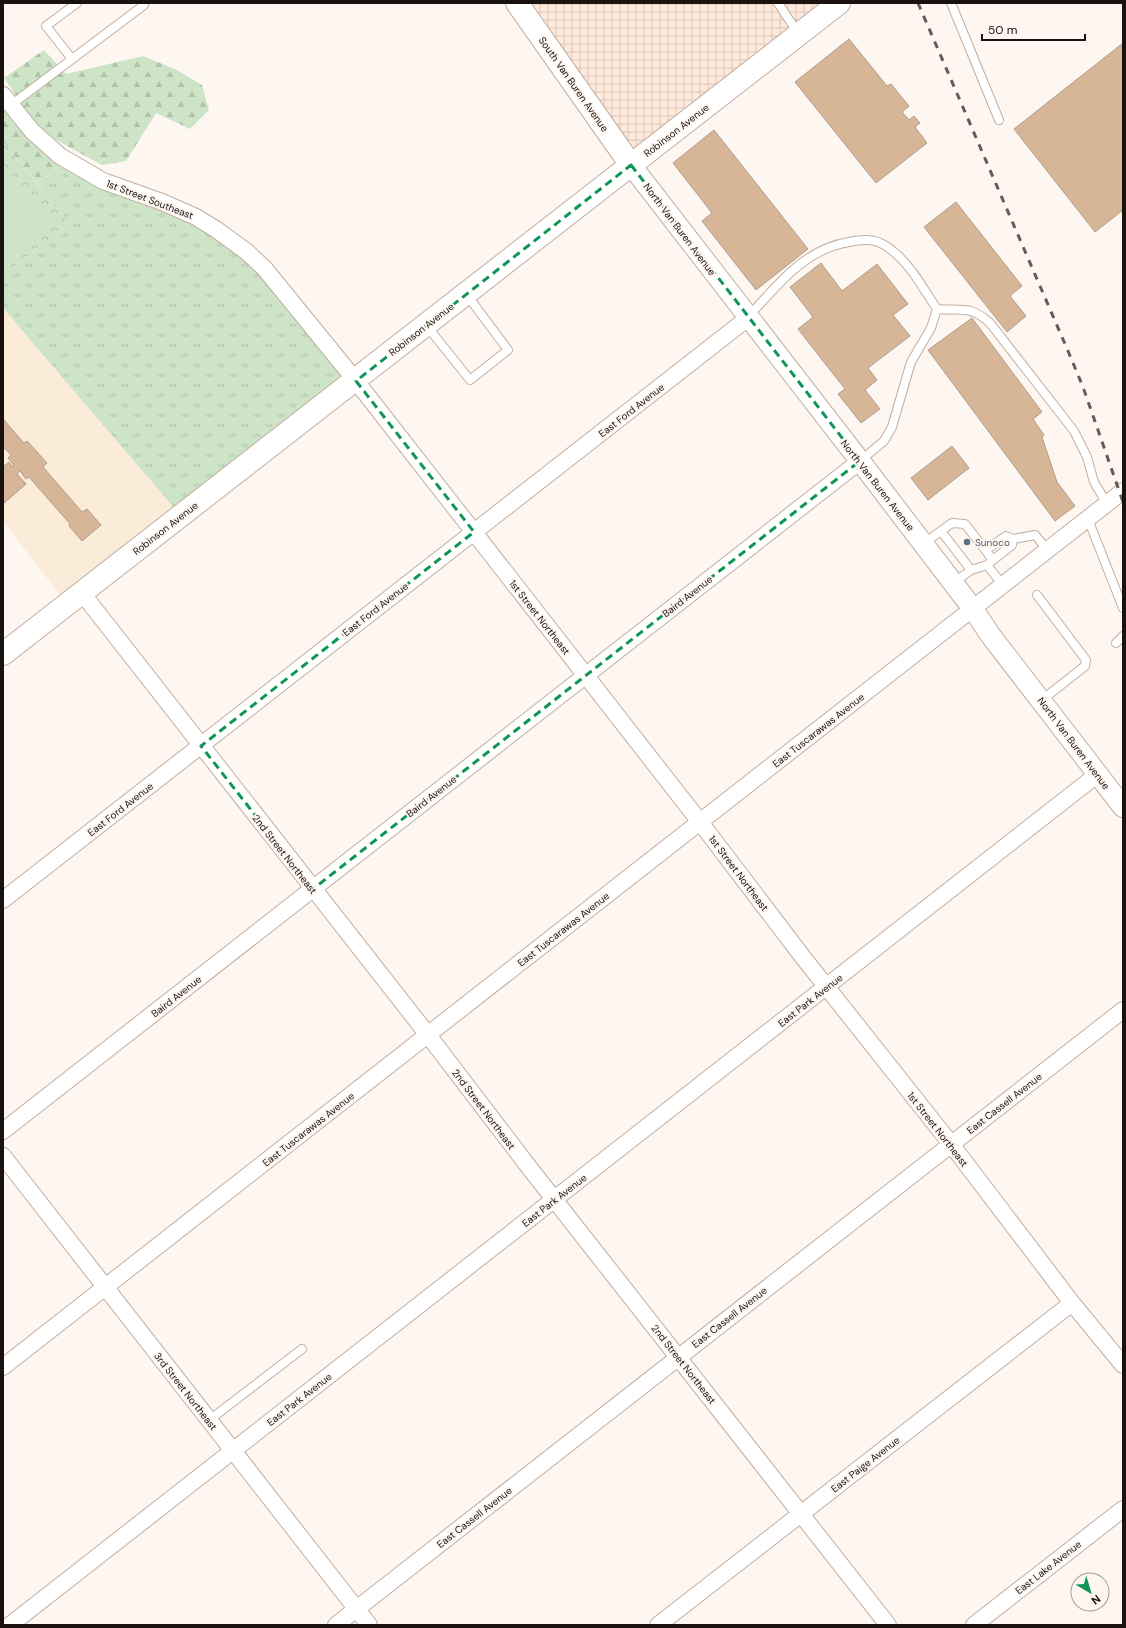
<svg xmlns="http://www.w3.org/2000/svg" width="1126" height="1628" viewBox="0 0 1126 1628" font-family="'DM Sans',sans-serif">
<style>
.commercial{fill:#fbebd9}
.industrial{fill:url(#industrial-grid)}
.grass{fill:url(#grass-tufts)}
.forest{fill:url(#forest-firs)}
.park{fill:url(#park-crowns)}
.pitch{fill:#cee4c7}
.building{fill:#d6b696;stroke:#ae9e8e}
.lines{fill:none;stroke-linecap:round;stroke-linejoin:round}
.service-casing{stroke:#c1aea1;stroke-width:10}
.minor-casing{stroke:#c1aea1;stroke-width:18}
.tertiary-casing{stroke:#c1aea1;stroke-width:22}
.secondary-casing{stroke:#c1aea1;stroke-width:24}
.service{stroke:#fff;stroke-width:8}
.minor{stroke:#fff;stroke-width:16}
.tertiary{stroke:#fff;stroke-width:20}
.secondary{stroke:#fff;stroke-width:22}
.rail{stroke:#635c58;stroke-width:3;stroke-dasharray:7 7;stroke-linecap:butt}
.marked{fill:none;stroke:#0f9656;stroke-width:3;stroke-dasharray:8 5;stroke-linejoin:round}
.service-dot{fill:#5c6f8a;stroke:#fef6f1;stroke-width:1.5}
.labels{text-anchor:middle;stroke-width:4;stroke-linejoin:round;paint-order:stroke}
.street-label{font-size:10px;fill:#19120e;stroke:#fef6f1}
.service-label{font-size:10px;fill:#4e5e75;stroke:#fef6f1;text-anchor:start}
</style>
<defs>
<pattern id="industrial-grid" width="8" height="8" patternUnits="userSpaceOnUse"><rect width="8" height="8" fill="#ffe9db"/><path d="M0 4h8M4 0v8" fill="none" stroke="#dac7bb"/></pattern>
<pattern id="grass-tufts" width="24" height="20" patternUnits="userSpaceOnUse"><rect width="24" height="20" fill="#cee4c7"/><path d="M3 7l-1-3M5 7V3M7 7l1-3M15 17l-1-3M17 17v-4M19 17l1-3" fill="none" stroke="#b0c3aa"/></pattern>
<pattern id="forest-firs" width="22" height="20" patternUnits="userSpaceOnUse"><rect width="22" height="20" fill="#cee4c7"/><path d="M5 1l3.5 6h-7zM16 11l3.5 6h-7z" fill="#b0c3aa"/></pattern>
<pattern id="park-crowns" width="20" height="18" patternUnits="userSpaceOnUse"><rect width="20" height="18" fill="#cee4c7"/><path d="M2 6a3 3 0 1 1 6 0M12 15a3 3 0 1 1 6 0" fill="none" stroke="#b0c3aa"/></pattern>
</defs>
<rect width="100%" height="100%" fill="#fef6f1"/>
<path class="commercial" d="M3 308 181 516 67 604 3 521Z"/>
<path class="industrial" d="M517 3H839L631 165Z"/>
<path class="grass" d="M60 164 162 202 247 252 356 381 181 516 3 308V275L69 224 36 182 48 176Z"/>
<path class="forest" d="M44 50 66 74 143 56 175 69 202 85 209 110 190 129 156 113 126 161 102 165 56 140 32 119 4 78Z
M3 107 21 131 60 164 48 176 36 182 3 141Z"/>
<path class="park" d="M3 141 69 224 3 275Z"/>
<path class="pitch" d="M3 168 49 221 50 227 3 262Z"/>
<path class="building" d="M849 39 887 86 891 84 909 106 902 112 909 120 914 116 920 123 915 127 927 143 876 183 795 82Z
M1123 43V210L1095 232 1014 129Z
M714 130 808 249 756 290 702 221 712 213 673 163Z
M956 202 1022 286 1010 296 1026 316 1007 332 924 227Z
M821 263 842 291 877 264 908 304 893 315 910 336 868 368 877 380 865 390 880 409 861 423 838 394 845 389 798 329 813 317 790 287Z
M972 318 1042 412 1033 419 1044 435 1042 437 1057 482 1075 506 1055 521 928 350Z
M3 419 24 443 27 441 47 463 43 467 82 512 87 509 101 525 82 541 69 526 70 524 29 477 26 479 20 471 17 474 26 484 3 504V467L9 462 13 467 14 465 8 458 11 455 3 447Z
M952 446 969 468 928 500 911 478Z"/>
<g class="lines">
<g class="service-casing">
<path id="service" d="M778 3 798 33
M951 3 999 120
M72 59 46 26 77 3
M11 105 144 5 143 3
M937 309C962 311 970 305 990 323L1074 431 1087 457 1094 482 1107 504
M748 317C777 286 804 249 849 242 868 238 879 239 894 252 912 267 924 290 937 309L931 328 911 362 892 427 884 441 860 461
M426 325 470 380 508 350 467 295
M1088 519 1123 608
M941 531 971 570
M923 544 952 523 965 524 993 560 1012 545 1013 539 1035 535 1048 550
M986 550 1006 536 1013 539
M987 565 1003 585
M953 583 971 570 987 565 993 560
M1037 595 1086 660 1085 666 1042 700
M1116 643 1123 636
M208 1421 302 1349"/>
</g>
<g class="minor-casing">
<path id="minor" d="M3 95 32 131 60 156 103 181 162 202 196 217 217 230 247 252 265 269 356 381 700 822 802 956 951 1144 1072 1303 1123 1365
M82 593 428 1035 528 1166 888 1625
M3 900 748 318
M3 1131 860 461
M3 1156 369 1625
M3 1367 1123 491
M10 1625 1098 774
M336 1625 1123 1010
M658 1625 1072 1303
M974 1625 1123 1509"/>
</g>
<g class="tertiary-casing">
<path id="tertiary" d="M631 165 860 461 973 609 991 636 1123 807"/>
</g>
<g class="secondary-casing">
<path id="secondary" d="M517 3 631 165
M3 654 839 3"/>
</g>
<use href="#service" class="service"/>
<use href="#minor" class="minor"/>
<use href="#tertiary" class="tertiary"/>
<use href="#secondary" class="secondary"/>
<path class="rail" d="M918 3 1068 351 1083 387 1123 502"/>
</g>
<path class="marked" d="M631 165 860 461 313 889 201 746 474 532 356 381Z"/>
<circle class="service-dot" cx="967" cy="542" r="4"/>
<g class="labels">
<g class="street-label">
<text transform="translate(574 84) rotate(55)" y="4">South Van Buren Avenue</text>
<text transform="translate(676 130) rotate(-38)" y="4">Robinson Avenue</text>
<text transform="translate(150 199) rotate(21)" y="4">1st Street Southeast</text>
<text transform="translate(680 229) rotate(53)" y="4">North Van Buren Avenue</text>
<text transform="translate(421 329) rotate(-38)" y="4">Robinson Avenue</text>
<text transform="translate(631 410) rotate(-38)" y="4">East Ford Avenue</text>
<text transform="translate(878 485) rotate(52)" y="4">North Van Buren Avenue</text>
<text transform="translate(165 528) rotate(-38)" y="4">Robinson Avenue</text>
<text transform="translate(687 596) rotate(-38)" y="4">Baird Avenue</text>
<text transform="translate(375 609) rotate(-38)" y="4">East Ford Avenue</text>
<text transform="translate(540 617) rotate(52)" y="4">1st Street Northeast</text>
<text transform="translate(818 730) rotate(-38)" y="4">East Tuscarawas Avenue</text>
<text transform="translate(1074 743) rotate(53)" y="4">North Van Buren Avenue</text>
<text transform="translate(431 796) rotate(-38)" y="4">Baird Avenue</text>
<text transform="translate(120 809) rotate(-38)" y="4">East Ford Avenue</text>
<text transform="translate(285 854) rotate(52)" y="4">2nd Street Northeast</text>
<text transform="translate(739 873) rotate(53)" y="4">1st Street Northeast</text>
<text transform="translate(563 929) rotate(-38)" y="4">East Tuscarawas Avenue</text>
<text transform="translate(176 996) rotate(-38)" y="4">Baird Avenue</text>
<text transform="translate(810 1000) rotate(-38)" y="4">East Park Avenue</text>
<text transform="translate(1004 1103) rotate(-38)" y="4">East Cassell Avenue</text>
<text transform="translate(484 1109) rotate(53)" y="4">2nd Street Northeast</text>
<text transform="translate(308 1129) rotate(-38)" y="4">East Tuscarawas Avenue</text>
<text transform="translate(938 1129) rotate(52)" y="4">1st Street Northeast</text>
<text transform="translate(554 1200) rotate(-38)" y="4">East Park Avenue</text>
<text transform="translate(729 1317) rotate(-38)" y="4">East Cassell Avenue</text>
<text transform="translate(684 1364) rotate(52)" y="4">2nd Street Northeast</text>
<text transform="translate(186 1391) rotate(52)" y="4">3rd Street Northeast</text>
<text transform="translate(299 1399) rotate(-38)" y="4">East Park Avenue</text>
<text transform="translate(865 1464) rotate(-38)" y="4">East Paige Avenue</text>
<text transform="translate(474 1517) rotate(-38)" y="4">East Cassell Avenue</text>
<text transform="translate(1048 1567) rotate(-38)" y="4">East Lake Avenue</text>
</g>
<g class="service-label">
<text x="975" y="546">Sunoco</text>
</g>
</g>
<rect width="1126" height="1628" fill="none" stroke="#19120e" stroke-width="8"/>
<g transform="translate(1090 1592) rotate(142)"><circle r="19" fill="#fef6f1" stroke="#a29b96"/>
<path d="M0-3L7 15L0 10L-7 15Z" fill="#0f9656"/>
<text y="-6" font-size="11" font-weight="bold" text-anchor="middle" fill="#19120e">N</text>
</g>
<path d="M982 34v6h103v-6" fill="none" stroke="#19120e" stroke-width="2"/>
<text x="988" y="34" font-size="12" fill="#19120e" stroke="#fef6f1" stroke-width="3" paint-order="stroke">50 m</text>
</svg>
